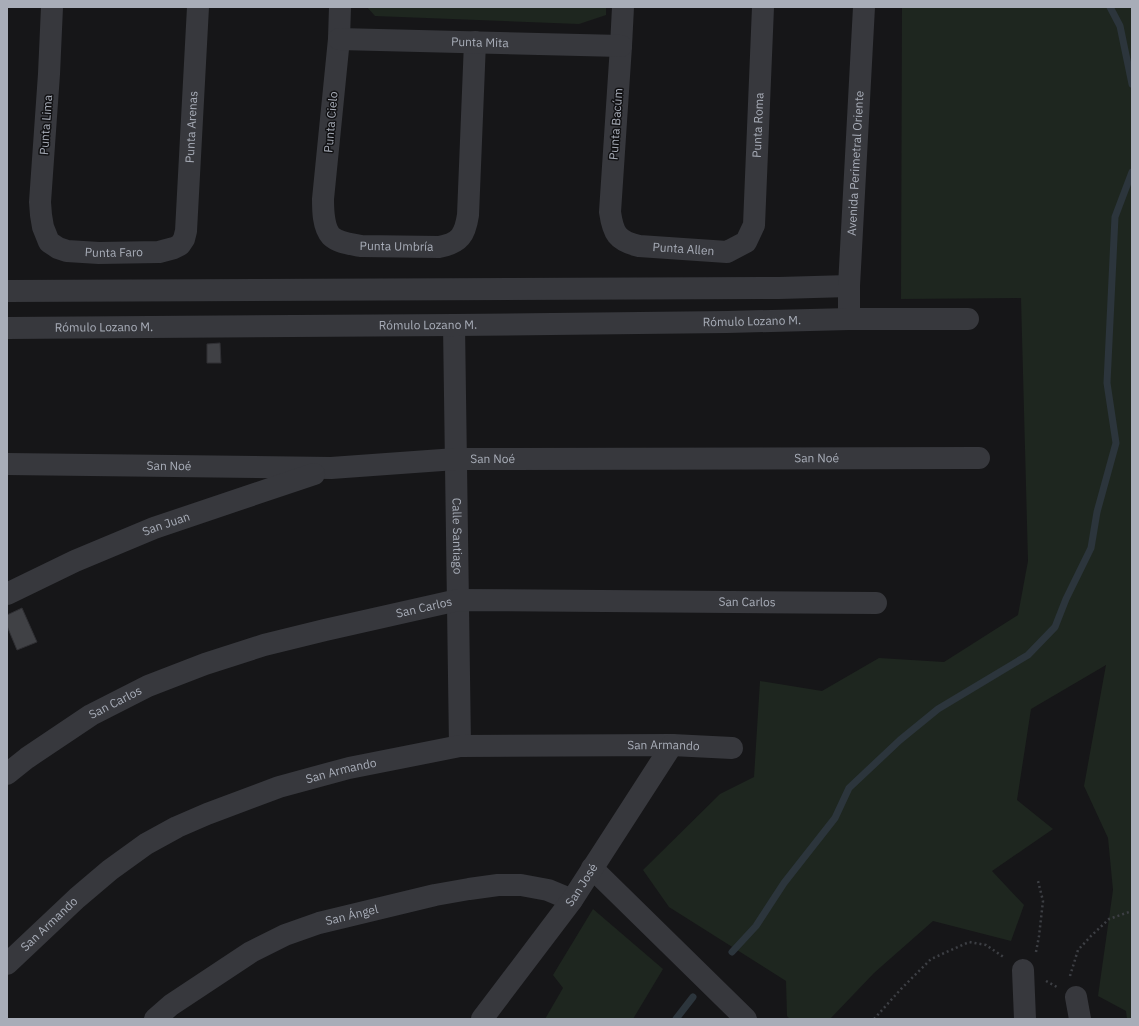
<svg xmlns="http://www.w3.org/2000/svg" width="1139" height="1026" viewBox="0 0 1139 1026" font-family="'IBM Plex Sans',sans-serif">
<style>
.green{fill:#1e261f}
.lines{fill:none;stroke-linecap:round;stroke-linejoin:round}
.stream{stroke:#2c353c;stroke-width:7}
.building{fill:#404145;stroke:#303034}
.path{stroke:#3d3f44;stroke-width:2.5;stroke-dasharray:2 3;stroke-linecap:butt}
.minor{stroke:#37383d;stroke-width:22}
.labels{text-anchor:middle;stroke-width:3;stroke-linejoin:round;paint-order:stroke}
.street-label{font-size:12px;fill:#a8adb8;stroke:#111113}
</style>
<rect width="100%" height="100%" fill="#161618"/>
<path class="green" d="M367 7H606V15L579 24 375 16Z
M902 7H1132V1019H1127L1126 1011 1098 996 1113 890 1108 838 1084 786 1106 665 1031 709 1017 800 1053 829 992 871 1024 905 1011 941 933 921 874 973 830 1019H790L787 1016 786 981 669 907 643 870 720 794 754 777 760 681 822 691 879 658 944 662 1018 615 1028 561 1021 298 901 299Z
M593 909 663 969 633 1019H545L563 988 553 975Z"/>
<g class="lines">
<path class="stream" d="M1110 7 1120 26 1132 84
M732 952 756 926 784 883 835 818 849 788 900 740 938 709 1028 655 1055 627 1066 599 1091 548 1097 512 1116 443 1107 383 1115 217 1132 172
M676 1019 693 997"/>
</g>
<path class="building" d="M220 343 221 363H207V344Z
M22 608 37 642 17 650 7 626V615Z"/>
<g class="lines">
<path class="path" d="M1036 952 1039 936 1043 901 1038 881
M1070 976 1078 950 1091 936 1109 919 1132 911
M1046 981 1057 987
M874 1019 901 989 931 959 969 942 986 945 1005 958"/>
<g class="minor">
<path id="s1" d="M52 7 49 74 40 202 41 215 43 227 49 242 58 248 67 251 99 253 159 252 174 248 180 245 184 239 186 231 198 7"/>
<path id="s2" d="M340 7 339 39 323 199C323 210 323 227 331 236 338 243 352 244 361 246L439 247C460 243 465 235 468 215L475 42"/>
<path id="s3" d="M623 7 621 46 610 212C613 233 617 241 639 246L727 252 746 242 754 225 763 7"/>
<path id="s4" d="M339 39 621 46"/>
<path d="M7 291 779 288 849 286"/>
<path id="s5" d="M849 319V286L864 7"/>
<path id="s6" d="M454 325 460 746"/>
<path id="s7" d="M7 328 454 325 727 322 849 319H968"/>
<path id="s8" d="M7 464 331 468 456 459 979 458"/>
<path id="s9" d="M7 594 75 561 154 528 314 474"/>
<path id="s10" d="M7 774 27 758 91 715 148 686 205 664 264 645 325 630 458 600 876 603"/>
<path d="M592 868 746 1019"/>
<path id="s11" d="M7 964 77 898 110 870 146 844 177 827 207 814 279 787 349 768 460 746 672 745 732 748"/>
<path d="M1023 970 1025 1019"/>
<path d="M1076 997 1080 1019"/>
<path id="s12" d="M155 1019 171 1005 251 952 285 935 319 923 435 895 469 889 498 885H521L548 890 572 900"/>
<path id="s13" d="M482 1019 572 900 672 745"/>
</g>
</g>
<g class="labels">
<g class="street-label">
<text dy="4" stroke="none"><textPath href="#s4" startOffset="141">Punta Mita</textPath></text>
<text transform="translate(331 122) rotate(-85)" y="4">Punta Cielo</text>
<text transform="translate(616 124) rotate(-86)" y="4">Punta Bacúm</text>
<text transform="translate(46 125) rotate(-86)" y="4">Punta Lima</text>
<text dy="4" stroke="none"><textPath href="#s3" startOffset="483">Punta Roma</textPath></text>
<text dy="4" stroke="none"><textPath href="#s1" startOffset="491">Punta Arenas</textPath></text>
<text dy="4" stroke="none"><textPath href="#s5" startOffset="156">Avenida Perimetral Oriente</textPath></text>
<text dy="4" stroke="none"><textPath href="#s2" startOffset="299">Punta Umbría</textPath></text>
<text dy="4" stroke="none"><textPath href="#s3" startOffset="299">Punta Allen</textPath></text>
<text dy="4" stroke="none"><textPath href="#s1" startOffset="304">Punta Faro</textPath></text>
<text dy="4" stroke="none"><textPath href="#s7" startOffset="745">Rómulo Lozano M.</textPath></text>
<text dy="4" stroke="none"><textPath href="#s7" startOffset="421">Rómulo Lozano M.</textPath></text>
<text dy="4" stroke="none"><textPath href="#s7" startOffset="97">Rómulo Lozano M.</textPath></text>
<text dy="4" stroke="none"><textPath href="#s8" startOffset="810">San Noé</textPath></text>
<text dy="4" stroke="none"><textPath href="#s8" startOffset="486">San Noé</textPath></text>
<text dy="4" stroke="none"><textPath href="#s8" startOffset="162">San Noé</textPath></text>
<text dy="4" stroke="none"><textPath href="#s9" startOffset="174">San Juan</textPath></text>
<text dy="4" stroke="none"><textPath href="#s6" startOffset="211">Calle Santiago</textPath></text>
<text dy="4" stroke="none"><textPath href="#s10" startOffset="778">San Carlos</textPath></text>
<text dy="4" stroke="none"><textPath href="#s10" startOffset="454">San Carlos</textPath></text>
<text dy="4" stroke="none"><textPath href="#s10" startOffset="130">San Carlos</textPath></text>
<text dy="4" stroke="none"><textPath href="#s11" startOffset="718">San Armando</textPath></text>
<text dy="4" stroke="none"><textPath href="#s11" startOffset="393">San Armando</textPath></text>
<text dy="4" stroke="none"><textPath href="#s13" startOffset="167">San José</textPath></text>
<text dy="4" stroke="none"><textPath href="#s12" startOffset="225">San Ángel</textPath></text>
<text dy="4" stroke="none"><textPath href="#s11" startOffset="58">San Armando</textPath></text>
</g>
</g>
<rect width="1139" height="1026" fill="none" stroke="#a8adb8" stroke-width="16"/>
</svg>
